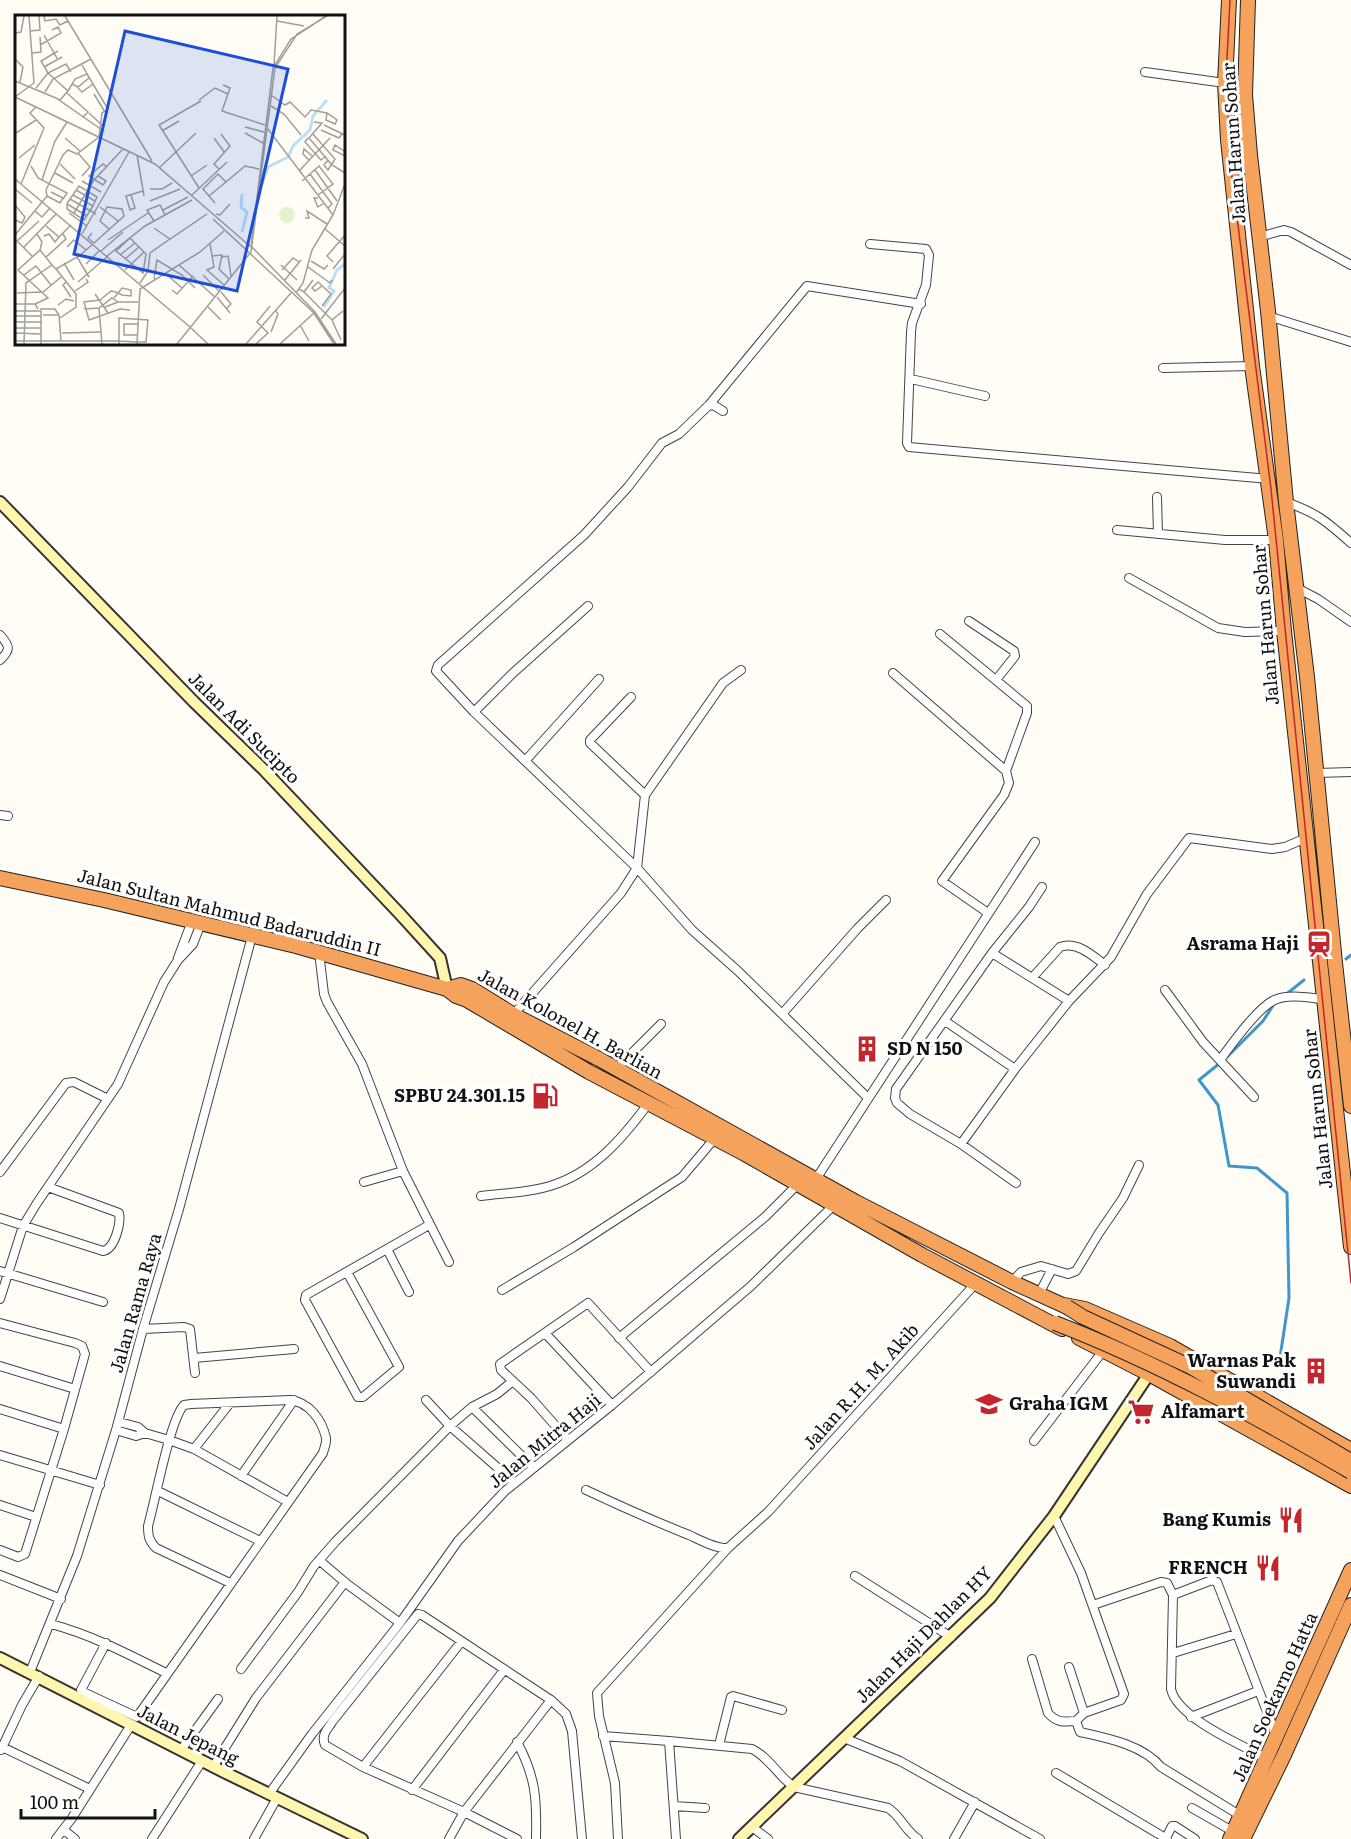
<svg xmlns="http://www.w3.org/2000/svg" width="1351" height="1839" viewBox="0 0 1351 1839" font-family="Literata,serif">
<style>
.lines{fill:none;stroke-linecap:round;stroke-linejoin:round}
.stream{stroke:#3f96cf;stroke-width:3}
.street-casing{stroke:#444;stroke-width:10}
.secondary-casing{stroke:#333;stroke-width:14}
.highway-casing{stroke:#222;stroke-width:16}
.street{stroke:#fff;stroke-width:8}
.secondary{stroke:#fff6b0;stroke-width:10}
.highway{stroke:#f5a25d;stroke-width:14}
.tram{stroke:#c4262e;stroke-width:1.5}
.highway-bridge-casing{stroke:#222;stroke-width:16;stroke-linecap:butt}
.highway-bridge{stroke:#f5a25d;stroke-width:14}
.labels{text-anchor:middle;stroke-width:6;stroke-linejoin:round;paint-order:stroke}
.street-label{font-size:18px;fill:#111;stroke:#fff}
.poi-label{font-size:18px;font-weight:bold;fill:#111;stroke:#fff;text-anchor:end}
.inset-river{fill:none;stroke:#b9e0f7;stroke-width:3}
.inset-road{fill:none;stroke:#a09f9a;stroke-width:1.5}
.view{fill:#1d4ed8;fill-opacity:0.15;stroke:#1d4ed8;stroke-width:3}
.inset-edge{fill:none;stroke:#111;stroke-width:3}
</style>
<rect width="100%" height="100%" fill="#fffdf5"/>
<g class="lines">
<path class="stream" d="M1346 959 1351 955
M1284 996 1304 980
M1227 1057 1263 1021 1276 1001
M1220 1063 1199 1080 1218 1105 1229 1166 1257 1168 1287 1193 1289 1298 1279 1364"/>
<g class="street-casing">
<path id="street" d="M1145 72 1225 83
M1259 237 1284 230 1291 232 1351 265
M870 244 926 249 929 255 926 285 912 323 911 332 907 443 909 447 1269 479
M1268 316 1351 342
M1163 368 1252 366
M911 379 985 396
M709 405 807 286 921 304
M723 411 715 406 709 405 679 434 662 443 628 487 584 535 438 665 436 671 474 712 637 868 692 930 738 971 868 1098
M1157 497 1158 534
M1286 502C1317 513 1326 521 1351 543
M1117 530 1225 540H1276
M1129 578 1218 628 1245 632 1284 631
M1297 588 1318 599 1351 622
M969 621 1014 651 1015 656 996 680
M940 634 1027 706V713L1006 771
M0 635C10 646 11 650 0 660
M893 673 1006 771 1009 783 1004 795 942 881 988 913
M631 697 590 740V743L645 795
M474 712 513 673 588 606
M525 761 599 679
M1317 773 1351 772
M0 815 8 816
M319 952 324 994 327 1002 362 1064 403 1171 449 1262
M992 953 1029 907 1042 887
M178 958 192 921
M1032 978 1060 947C1077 941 1092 955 1105 965
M1165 990 1203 1042 1254 1097
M1069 1001 1111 957 1147 894 1189 838 1272 849 1285 847 1306 838
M782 1014 857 929 886 900
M512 1016 621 893 637 868 645 795 723 683 741 670
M945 1021 1015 1069
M1220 1060C1231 1045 1260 1004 1277 999 1291 994 1309 998 1324 999
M616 1069 661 1024
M961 1144 1015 1069 1069 1001 992 953 896 1089 895 1098 897 1103 910 1114 961 1144 1016 1183
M0 1172 66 1083 74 1082 108 1099
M816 1179 1035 842
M364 1182 403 1171
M481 1196C503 1193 528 1193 550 1186 593 1173 622 1139 648 1104
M0 1218 103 1251C115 1249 121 1223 119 1213L48 1187
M387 1249 409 1292
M0 1271 103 1302
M347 1272 399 1367 363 1397H358L305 1300 306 1295 429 1225
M1012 1282 1021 1272 1041 1266 1068 1274 1076 1271 1099 1233 1123 1198 1139 1165
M502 1290 574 1247 682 1177 715 1138
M1039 1294 1052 1269
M0 1299 23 1226 37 1203 118 1084 164 982 178 960 193 944 201 923
M0 1323 75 1343 82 1346 85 1354 64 1429 0 1409
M143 1329 184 1327 190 1329 195 1373
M545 1333 612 1405
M619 1338 765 1217 798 1184
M194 1358 294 1349
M0 1366 75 1389
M426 1400 450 1426 514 1482
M472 1407 533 1467
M119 1422 138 1427 145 1433 169 1440 194 1449 288 1502
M116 1430 136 1436 145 1433
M568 1440 531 1398 501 1370 500 1364 588 1303 651 1372
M1034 1441 1103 1351
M194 1449 230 1403
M0 1455 100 1485
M241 1476 294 1400
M586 1490C620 1506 654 1521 689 1535 700 1540 716 1549 728 1548L768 1512 976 1283
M158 1491 260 1541
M0 1505 36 1517
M1054 1516 1081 1573 1124 1694 1121 1700 1084 1713 1076 1721 1080 1732C1107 1738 1143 1745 1161 1767L1241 1816
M0 1550 18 1557 25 1554 64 1429
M319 1560 347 1584 400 1623
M0 1575 61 1599
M855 1576 951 1637
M1173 1595 1212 1580 1217 1582 1276 1735
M1093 1605 1161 1582 1167 1583 1173 1595 1171 1689C1177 1718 1242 1745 1268 1759
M51 1624C92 1635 128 1654 166 1673
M106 1643 81 1690 83 1692 137 1717 323 1453C324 1448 327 1443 326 1438 322 1420 309 1402 290 1400L191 1404 184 1405C170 1419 155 1502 148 1526 148 1536 149 1541 156 1548L230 1583
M1173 1653 1236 1634
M1032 1659 1048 1713C1057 1723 1064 1722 1076 1721
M1069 1667 1084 1713
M241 1669 298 1592 314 1566 336 1541 450 1426 472 1407 497 1394 513 1381
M30 1672 77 1556 116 1430 143 1329 179 1209 252 936
M1191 1717 1258 1691
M603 1736 669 1741
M844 1738 900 1761 1040 1839
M517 1742C536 1777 537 1800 536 1839
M719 1745 731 1697 733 1696 782 1710
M0 1746 90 1789
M1 1750 22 1705 39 1676
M181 1750 218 1699
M213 1767 256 1698 345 1582
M363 1767 461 1642
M1056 1773 1167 1839
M412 1790 504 1670
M269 1794 312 1734 400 1623 458 1541 505 1491 612 1405 751 1286 835 1204
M674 1806 705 1808
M1192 1808 1234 1832
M752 1827 768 1839
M64 1830 75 1839
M1168 1834 1172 1826H1175L1195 1839
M56 1839 72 1818 131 1725
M152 1839 202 1761
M254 1839 277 1798
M449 1839 464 1812 551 1700
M517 1839 464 1812 363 1767 325 1745C321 1735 327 1730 332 1722L418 1614 422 1615 551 1700 566 1714 572 1731 582 1839
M618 1839 615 1783 599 1716 597 1693 728 1548
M676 1839 669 1741 752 1749C770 1758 778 1776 794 1787L888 1808C901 1816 905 1831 918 1839
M954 1839 975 1802"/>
</g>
<g class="secondary-casing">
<path id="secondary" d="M0 502 194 702 264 770 400 914 440 958 447 989
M0 1658 226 1773 362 1839
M739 1839 990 1598 1054 1516 1149 1374"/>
</g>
<g class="highway-casing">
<path id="highway" d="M1229 0 1225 83 1228 140 1252 366 1276 540 1284 631 1351 1247
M1248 0 1245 95 1250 155 1268 311 1286 502 1307 677 1335 963 1351 1106
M0 878 104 900 296 946 447 989 456 996 467 1000 589 1072 745 1154 922 1255 1062 1329
M447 989 461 985 472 989 514 1015 599 1059 856 1202 1012 1282 1067 1307
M1064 1305 1085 1309 1170 1346 1351 1450
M1079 1338 1149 1374 1351 1486
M1230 1839 1351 1570
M1243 1839 1284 1755 1351 1605"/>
</g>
<use href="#street" class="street"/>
<use href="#secondary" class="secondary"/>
<use href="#highway" class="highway"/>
<path class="tram" d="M1230 0 1226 78 1231 169 1271 489 1351 1283"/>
<g class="highway-bridge-casing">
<path id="highway-bridge" d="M1067 1307 1083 1317 1191 1367 1351 1461
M1055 1323C1158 1363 1255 1416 1351 1472"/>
</g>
<use href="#highway-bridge" class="highway-bridge"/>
</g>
<defs>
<g id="station-bare" transform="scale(2.07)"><path d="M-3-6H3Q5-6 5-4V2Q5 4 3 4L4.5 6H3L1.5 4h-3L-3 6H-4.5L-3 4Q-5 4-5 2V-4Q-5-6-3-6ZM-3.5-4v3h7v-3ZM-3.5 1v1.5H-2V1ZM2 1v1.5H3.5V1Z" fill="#c4262e" stroke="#fff" stroke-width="2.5" paint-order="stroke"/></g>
<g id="building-bare" transform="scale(2.07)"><path d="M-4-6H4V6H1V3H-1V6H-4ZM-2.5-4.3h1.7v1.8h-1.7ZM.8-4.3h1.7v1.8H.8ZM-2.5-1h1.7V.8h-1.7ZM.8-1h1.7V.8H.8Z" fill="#c4262e" stroke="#fff" stroke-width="2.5" paint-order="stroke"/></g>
<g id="fuel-bare" transform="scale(2.07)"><path d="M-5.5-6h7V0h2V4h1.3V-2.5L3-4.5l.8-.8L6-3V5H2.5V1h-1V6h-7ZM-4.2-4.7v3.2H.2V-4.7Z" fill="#c4262e" stroke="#fff" stroke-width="2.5" paint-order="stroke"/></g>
<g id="school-bare" transform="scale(2.07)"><path d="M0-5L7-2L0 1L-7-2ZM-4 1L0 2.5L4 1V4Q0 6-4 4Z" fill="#c4262e" stroke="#fff" stroke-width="2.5" paint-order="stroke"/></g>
<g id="supermarket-bare" transform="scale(2.07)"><path d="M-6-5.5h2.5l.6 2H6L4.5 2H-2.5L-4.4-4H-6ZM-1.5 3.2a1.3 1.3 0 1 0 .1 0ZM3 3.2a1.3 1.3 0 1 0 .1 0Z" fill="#c4262e" stroke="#fff" stroke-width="2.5" paint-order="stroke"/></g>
<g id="restaurant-bare" transform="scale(2.07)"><path d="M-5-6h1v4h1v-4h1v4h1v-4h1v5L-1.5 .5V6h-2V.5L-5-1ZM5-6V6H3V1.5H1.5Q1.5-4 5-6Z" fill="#c4262e" stroke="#fff" stroke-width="2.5" paint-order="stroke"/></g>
</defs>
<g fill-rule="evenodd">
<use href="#station-bare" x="1319" y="944"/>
<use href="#building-bare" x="867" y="1049"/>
<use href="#fuel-bare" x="545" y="1096"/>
<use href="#building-bare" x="1316" y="1371"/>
<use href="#school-bare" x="989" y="1404"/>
<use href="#supermarket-bare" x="1141" y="1412"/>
<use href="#restaurant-bare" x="1291" y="1520"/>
<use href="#restaurant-bare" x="1268" y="1568"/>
</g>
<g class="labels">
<g class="street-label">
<text transform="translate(1234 143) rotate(-94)" y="6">Jalan Harun Sohar</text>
<text transform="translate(1266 625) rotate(-95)" y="6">Jalan Harun Sohar</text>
<text transform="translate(244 728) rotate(45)" y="6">Jalan Adi Sucipto</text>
<text transform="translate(229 913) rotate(14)" y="6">Jalan Sultan Mahmud Badaruddin II</text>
<text transform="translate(570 1024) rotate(29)" y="6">Jalan Kolonel H. Barlian</text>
<text transform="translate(1318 1109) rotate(-96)" y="6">Jalan Harun Sohar</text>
<text transform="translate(136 1303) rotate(-74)" y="6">Jalan Rama Raya</text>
<text transform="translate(861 1387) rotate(-48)" y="6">Jalan R.H. M. Akib</text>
<text transform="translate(545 1441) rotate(-39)" y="6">Jalan Mitra Haji</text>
<text transform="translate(924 1635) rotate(-45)" y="6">Jalan Haji Dahlan HY</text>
<text transform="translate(1275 1697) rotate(-66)" y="6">Jalan Soekarno Hatta</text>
<text transform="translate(188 1735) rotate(27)" y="6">Jalan Jepang</text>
</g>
<g class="poi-label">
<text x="1299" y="950">Asrama Haji</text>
<text x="887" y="1055" text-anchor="start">SD N 150</text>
<text x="525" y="1102">SPBU 24.301.15</text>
<text x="1296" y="1367">Warnas Pak<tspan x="1296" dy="21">Suwandi</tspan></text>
<text x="1009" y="1410" text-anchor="start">Graha IGM</text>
<text x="1161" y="1418" text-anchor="start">Alfamart</text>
<text x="1271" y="1526">Bang Kumis</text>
<text x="1248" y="1574">FRENCH</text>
</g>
</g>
<g transform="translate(15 15)">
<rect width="330" height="330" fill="#fffdf5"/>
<path d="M264 200a8 8 0 1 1 16 0a8 8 0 1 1-16 0Z" fill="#e6f2cf"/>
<path class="inset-river" d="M247 169 253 152 273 142 278 131 295 115 298 101 312 85M227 217 232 197 226 192 227 179M309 292 319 276 314 273 322 255 330 249"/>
<path class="inset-road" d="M29 1 30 6 41 4 45 10 53 6M50 1 137 146M311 1 276 24 258 53 236 231 300 297 321 329M262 6 289 11M15 16 25 15 24 1M0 18 6 17 9 1M29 20 43 45M25 30 46 18 43 12 37 15M17 38 26 37 25 22M0 44 8 52 5 67M259 50 262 1M29 52 47 42M0 66 41 83 87 115M57 69 63 72 74 63M208 70 215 73 207 96 250 110M21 73 33 58 26 46 43 36M63 73 67 77 78 69M53 76 60 64 72 59 67 50M30 77 38 64 76 44M52 78 73 97 68 102M79 79 90 97M256 80 270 90 275 87 290 102 296 95 312 98 322 105 320 109 311 105 312 98M0 82 19 68 14 1M0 82 140 149 236 232M45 85 53 76 33 58 51 49 56 57M184 85 200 73 213 79M256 91 269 99 286 120M74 98 88 111M299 107 307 108 294 123 317 150 330 158M309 110 330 120M230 112 249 117M253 114 318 200M306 115 324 123 327 119M147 116 164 106M1 118 21 105M230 118 248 128M297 118 320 144 313 155 309 150 313 145M50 123 65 136M199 123 210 138M293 123 290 127 306 145 311 141M320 130 329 136 330 141 318 135ZM63 138 75 152 67 161M122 140 129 181M4 143 20 130M294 145 288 139 289 134 297 141M45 149 60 164M16 151 23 163 52 178 48 184M144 153 181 118M204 154 199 149 215 131 206 119M285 155 315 123M300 155 322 186M40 158 58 168M295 159 317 189 313 193M83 161 91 166 88 170 74 161 88 149 92 152M176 161 192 150M0 164 175 312M27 165 40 126 52 107M67 166 86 177M287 166 304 151 318 169 303 180M211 167 230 151 244 154M6 169 29 113 15 98 21 92M184 173 144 110 186 86M0 174 17 188M135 174H147L157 168M61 175 80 186M116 180 120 193 115 195 111 181 128 176M177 180 212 147M32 181 45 188 48 183 36 177M194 181 211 167 203 159 188 174 200 188M303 183H299L303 192 309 188M55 184 81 199M135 186 165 174M52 189 53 187 62 174 64 171 82 182 78 191 58 180M52 189V194L69 205 78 191M52 189 72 201M0 190 10 202 7 208 0 205M85 192 103 206M148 195 173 182M20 196 27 202 35 193M54 198 72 211M59 198 79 165 108 134M201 199 205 200 215 189M290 203H294L292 196 312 209M198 204 299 298 319 329M139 206 132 195 145 190 150 200M31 211 44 222 56 210M139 213 155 224 192 199M309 213 330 231M77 218 73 223 79 228 109 201 107 194 92 192 85 206 94 214M67 219 114 137M0 220 32 181 31 175 48 140 53 135 62 139 84 122 87 98 93 94 72 59M29 221 34 219 40 227 44 222M115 223 131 239 128 258 101 236ZM93 225 133 198M3 227 18 242M0 228 24 206M195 229 199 252 192 255 209 270M9 232 41 199M52 232 59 225 71 235M25 235 37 250M86 236 108 217M105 240 120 228M92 241 130 211 177 185M197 241 207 240 204 254 214 264M31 242 51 224 48 219M62 242 74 262M207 242 213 241 216 261M110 244 124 232M296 246 309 254 313 250M318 247 312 241 330 220M49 248 59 265M71 249 85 235M164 250 200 282M266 250 282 265M293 252 315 268 317 265M41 254 61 279V292L45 303M318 254 330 239M110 255 129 237M267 255 278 243 284 247M150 258 167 273M9 260 21 251 36 270M188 260 204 276M139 264 142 245 167 260 180 273M269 266 286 245M51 267 48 270 56 282M63 267 93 241M125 268 133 256 135 238 155 224M284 274 289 277 298 265M157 275 162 279 178 261M60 276 73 267 71 264M206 277 216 289 211 294M289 277 317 305M2 278 28 277 46 262M281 278 288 268 297 235 318 200 330 169M80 279 93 298M202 282 215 298M85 285 69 287 74 305 105 294 115 295M85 285 96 276 101 277 107 280 116 281V275L107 273 99 283M0 289H20L23 294M20 289 33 283 3 255 25 235 27 227 22 219M43 290 51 284 59 286M307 291 316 279 303 267 297 273 300 276 307 271M90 292 103 287H123M193 292 206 305M84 293 87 329M25 294H40L44 300M69 294 84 293 97 283 103 287M0 296H26V329M28 300H44L46 326M0 301H26M306 304 330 273M0 307H27M285 310 294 326M0 313H26M176 313 193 329M256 317 263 299 260 295M0 318 26 319M47 318 87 317M122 320H109V309H123M326 325 317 305 328 296M0 326H104L122 327H131L133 305 104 303V329M9 329 11 268 37 250 41 254 64 241 78 229M122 329 125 274 185 237 209 216M162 329 236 237 260 53 282 19 312 1M231 329 276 278M241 329 253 318 242 307 255 291M265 329 299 298"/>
<path class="view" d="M110 16 273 54 222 276 59 239Z"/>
<rect width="330" height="330" class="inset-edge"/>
</g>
<path d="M21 1809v9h134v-9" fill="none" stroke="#111111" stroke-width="3"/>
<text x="30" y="1809" font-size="18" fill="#111111" stroke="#ffffff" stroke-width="4.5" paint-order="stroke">100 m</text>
</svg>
